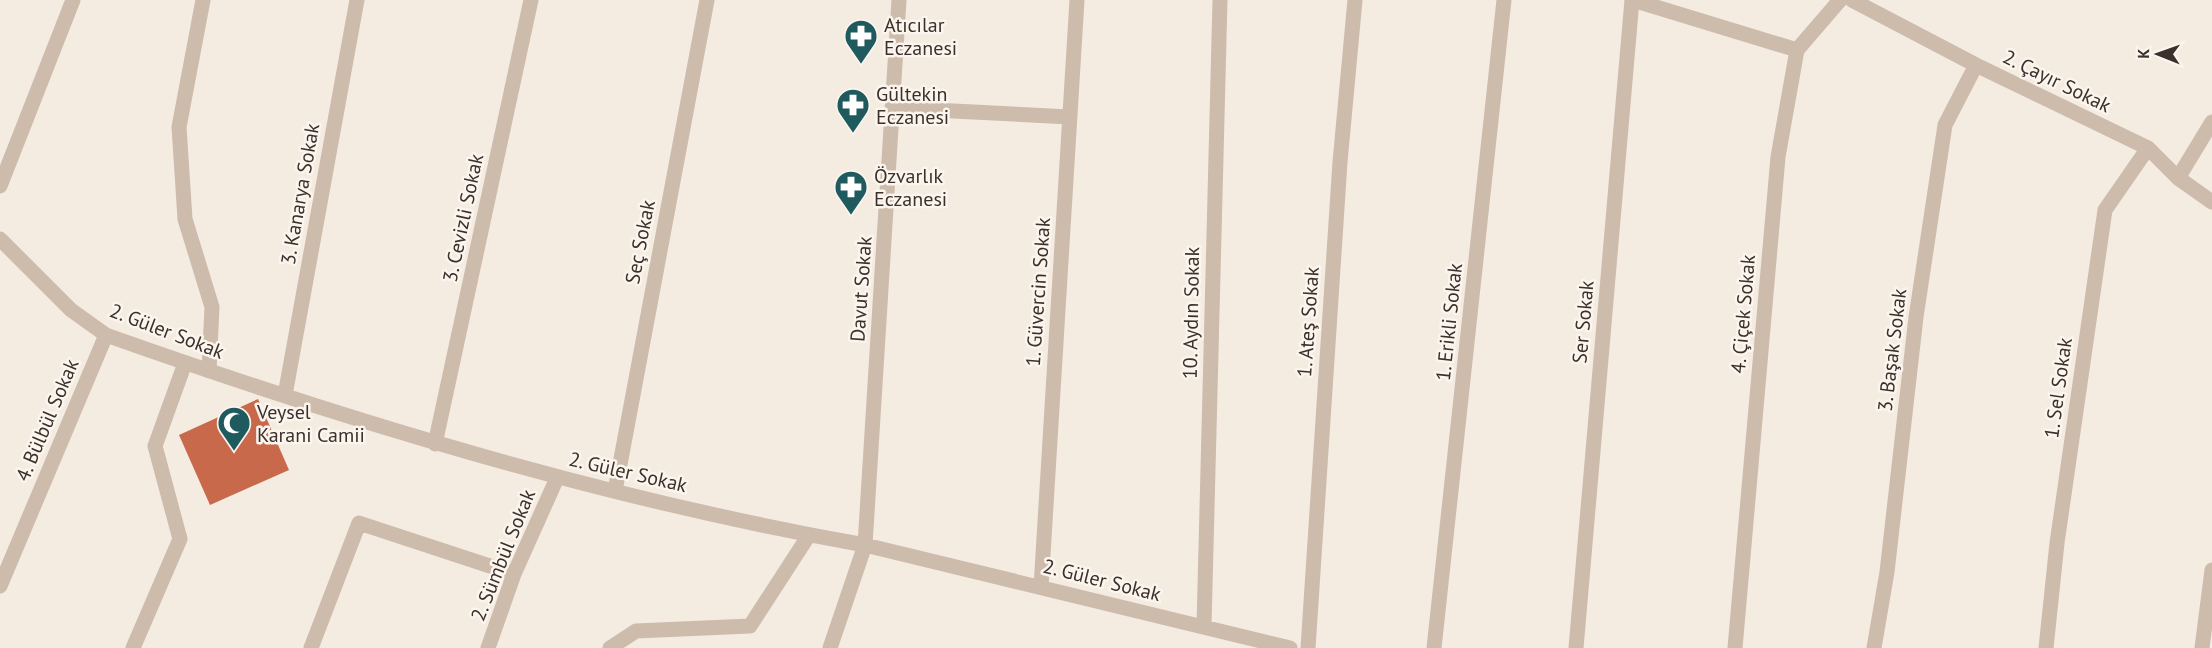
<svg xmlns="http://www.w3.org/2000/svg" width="2212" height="648" viewBox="0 0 2212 648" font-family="'PT Sans',sans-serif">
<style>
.building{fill:#c8694b}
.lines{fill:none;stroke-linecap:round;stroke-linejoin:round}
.street{stroke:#cdbbac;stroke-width:15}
.labels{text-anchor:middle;stroke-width:5;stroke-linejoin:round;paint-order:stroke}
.poi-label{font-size:20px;fill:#3b302b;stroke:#fbf5ee;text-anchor:start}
.street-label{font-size:20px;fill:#3b302b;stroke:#fbf5ee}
</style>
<rect width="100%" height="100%" fill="#f4ebe1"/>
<path class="building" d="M258 399 289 470 210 505 179 435Z"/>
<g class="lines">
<path class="street" d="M203 0 179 127 185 219 212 307 209 371
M1633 0 1797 50
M1852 0 1976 65 2148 148 2178 178 2212 122
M894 108 1070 117
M2178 178 2212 202
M0 186 73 0
M0 239 71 310 106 335C354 423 606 499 865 545L1290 648
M285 395 357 0
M435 444 531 0
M615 491 707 0
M0 586 106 335
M1041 587 1077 0
M1204 626 1220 0
M133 648 180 539 155 446 185 363
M311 648 359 523 514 574
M488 648 514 574 557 478
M610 648 636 631 750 626 809 535
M830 648 865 545 899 0
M1308 648 1340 162 1355 0
M1434 648 1504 0
M1576 648 1632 0
M1735 648 1778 157 1797 50 1840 0
M1874 648 1887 572 1916 317 1945 125 1976 65
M2046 648 2057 543 2105 210 2148 148
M2202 648 2212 570"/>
</g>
<defs>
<g id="pharmacy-pin" transform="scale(1.725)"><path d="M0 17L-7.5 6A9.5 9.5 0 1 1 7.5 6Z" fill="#1f5a5e" stroke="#fbf5ee"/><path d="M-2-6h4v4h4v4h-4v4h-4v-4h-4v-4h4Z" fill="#fff"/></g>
<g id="mosque-pin" transform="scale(1.725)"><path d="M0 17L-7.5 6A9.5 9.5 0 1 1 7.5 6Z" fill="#1f5a5e" stroke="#fbf5ee"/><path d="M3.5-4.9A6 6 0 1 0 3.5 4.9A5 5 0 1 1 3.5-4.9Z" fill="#fff"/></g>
</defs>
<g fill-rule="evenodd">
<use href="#pharmacy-pin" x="861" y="36"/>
<use href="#pharmacy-pin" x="853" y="105"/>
<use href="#pharmacy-pin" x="851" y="187"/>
<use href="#mosque-pin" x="234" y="423"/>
</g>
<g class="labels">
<g class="poi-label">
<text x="884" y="32">Atıcılar<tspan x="884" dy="23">Eczanesi</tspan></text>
<text x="876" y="101">Gültekin<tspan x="876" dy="23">Eczanesi</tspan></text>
<text x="874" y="183">Özvarlık<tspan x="874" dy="23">Eczanesi</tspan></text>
<text x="257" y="419">Veysel<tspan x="257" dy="23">Karani Camii</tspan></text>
</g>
<g class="street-label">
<text transform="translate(2057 81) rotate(26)" y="7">2. Çayır Sokak</text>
<text transform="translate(300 194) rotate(-80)" y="7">3. Kanarya Sokak</text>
<text transform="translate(463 218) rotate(-78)" y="7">3. Cevizli Sokak</text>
<text transform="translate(640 242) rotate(-79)" y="7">Seç Sokak</text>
<text transform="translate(861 289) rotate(-86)" y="7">Davut Sokak</text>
<text transform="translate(1038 292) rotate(-86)" y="7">1. Güvercin Sokak</text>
<text transform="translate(1191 313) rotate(-89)" y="7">10. Aydın Sokak</text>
<text transform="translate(1743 314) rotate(-85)" y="7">4. Çiçek Sokak</text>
<text transform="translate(1308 322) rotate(-86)" y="7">1. Ateş Sokak</text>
<text transform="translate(1449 322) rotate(-84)" y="7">1. Erikli Sokak</text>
<text transform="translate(1583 322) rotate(-85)" y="7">Ser Sokak</text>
<text transform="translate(167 331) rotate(21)" y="7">2. Güler Sokak</text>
<text transform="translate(1892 350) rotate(-83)" y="7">3. Başak Sokak</text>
<text transform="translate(2058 388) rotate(-82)" y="7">1. Sel Sokak</text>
<text transform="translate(47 420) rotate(-67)" y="7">4. Bülbül Sokak</text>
<text transform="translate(628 472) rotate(13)" y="7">2. Güler Sokak</text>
<text transform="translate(503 555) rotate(-68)" y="7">2. Sümbül Sokak</text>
<text transform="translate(1102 580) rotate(14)" y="7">2. Güler Sokak</text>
</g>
</g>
<g transform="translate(2158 54) rotate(271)" stroke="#fbf5ee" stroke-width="4.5" paint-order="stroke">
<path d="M0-4.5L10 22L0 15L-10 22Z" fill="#3b302b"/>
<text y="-9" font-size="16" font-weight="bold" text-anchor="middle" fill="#3b302b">K</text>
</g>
</svg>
